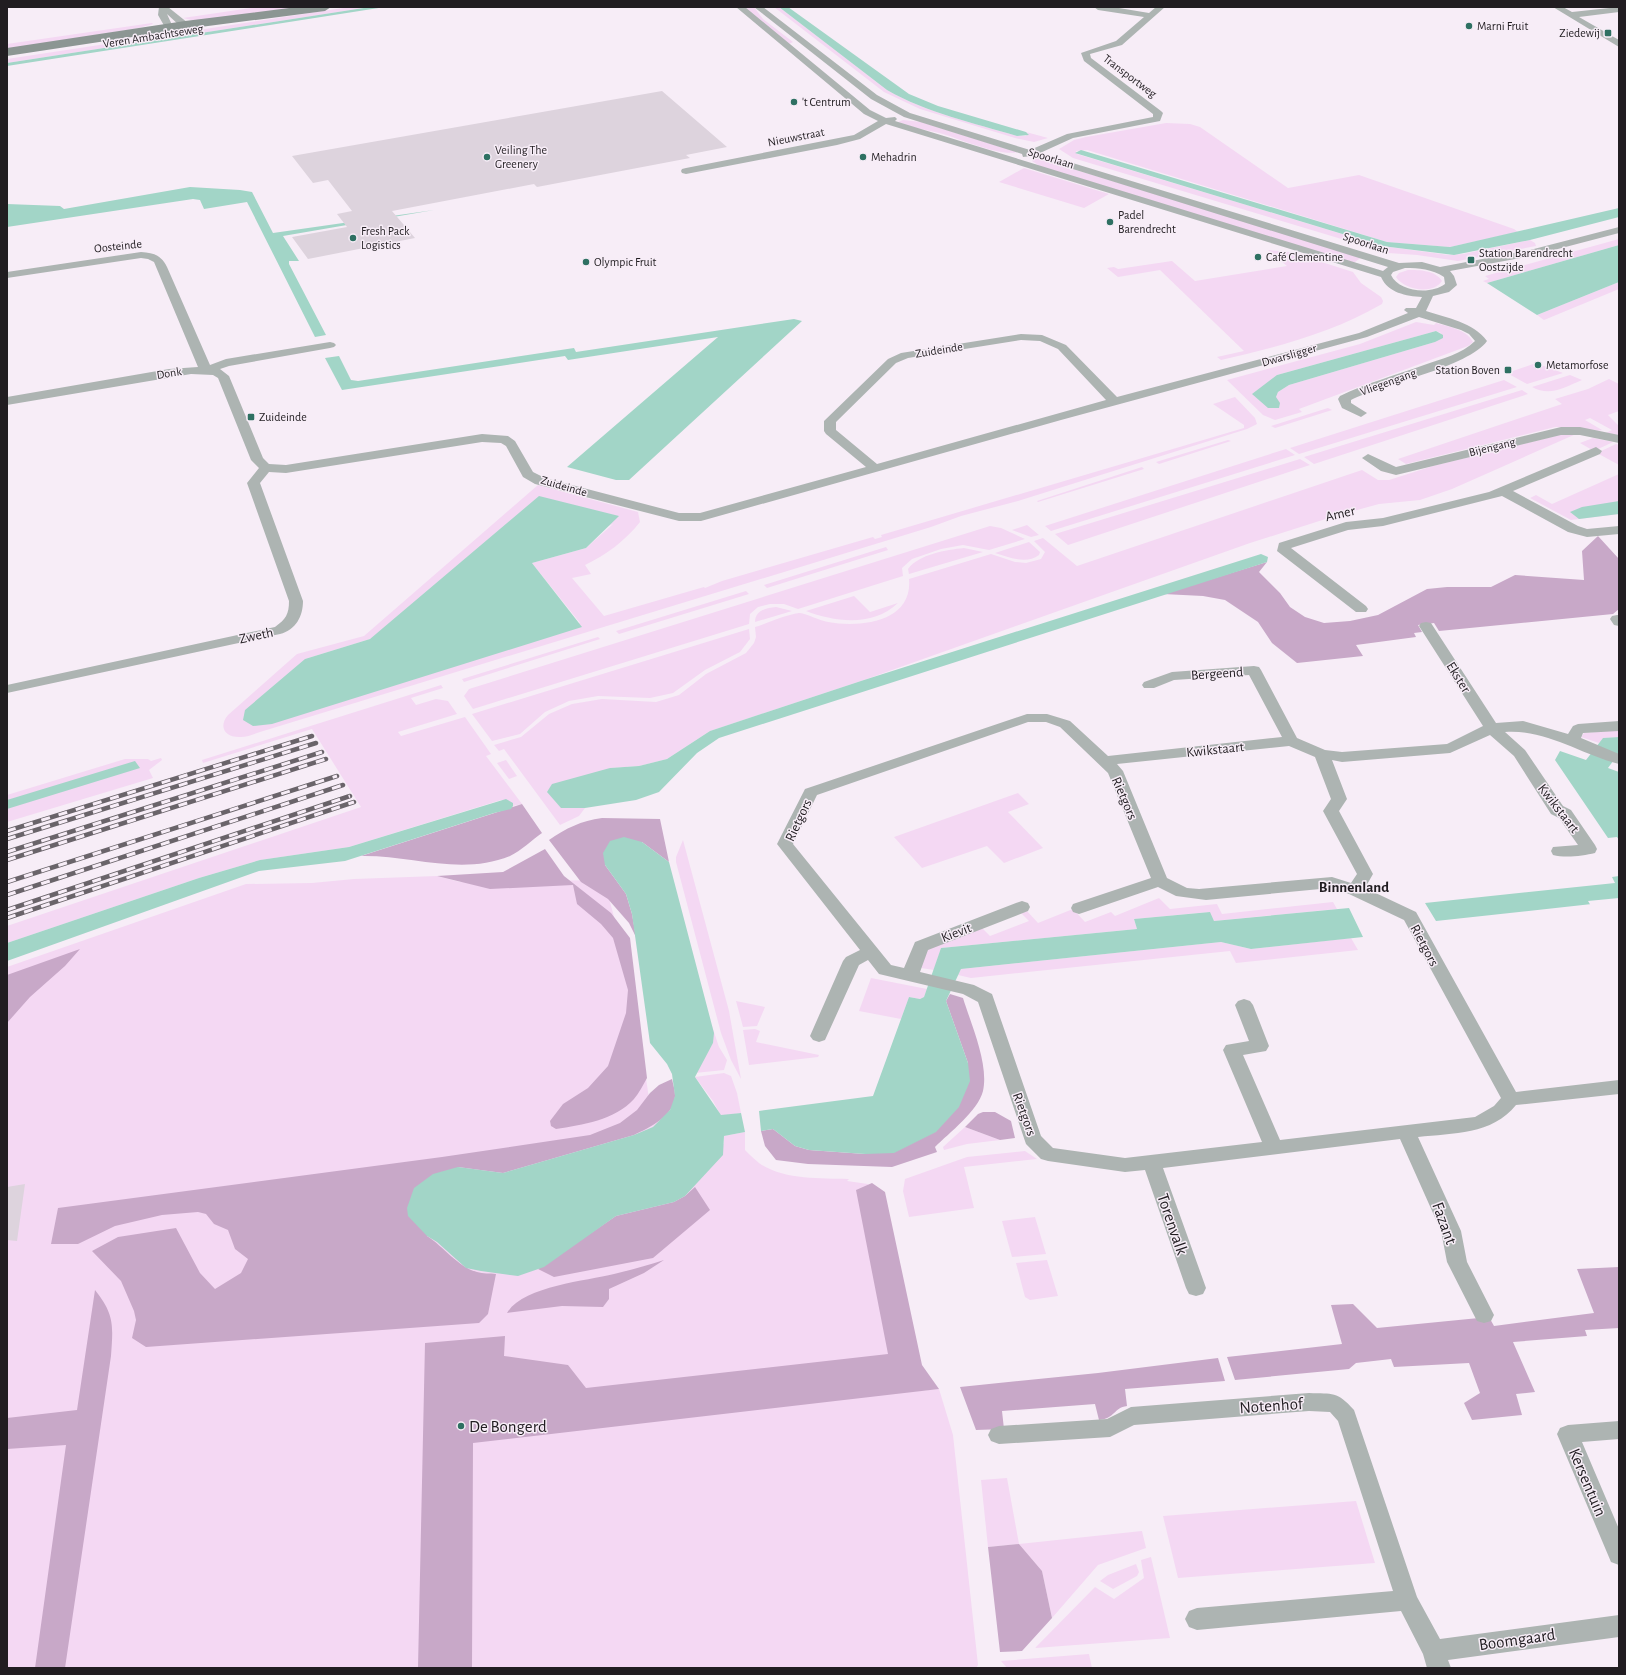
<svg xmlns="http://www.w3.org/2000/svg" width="1626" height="1675" viewBox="0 0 1626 1675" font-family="'Alegreya Sans',sans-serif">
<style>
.green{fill:#f4d8f3;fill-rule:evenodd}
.forest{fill:#c8a8c8}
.water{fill:#a2d5c7}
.pier{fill:#f7edf7}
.building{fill:#ddd3dd}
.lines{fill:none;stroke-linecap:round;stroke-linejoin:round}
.street{fill:#adb4b2;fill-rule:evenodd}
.secondary{fill:#8c9693;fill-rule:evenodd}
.rail-casing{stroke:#6a646a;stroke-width:4.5}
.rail{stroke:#f7edf7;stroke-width:3;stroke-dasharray:9;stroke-linecap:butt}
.poi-dot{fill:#2e7062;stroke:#f7edf7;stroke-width:1.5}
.labels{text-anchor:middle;stroke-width:3;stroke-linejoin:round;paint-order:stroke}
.far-poi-label{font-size:12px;fill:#211d21;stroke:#f7edf7;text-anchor:start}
.far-street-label{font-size:12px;fill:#211d21;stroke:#f7edf7}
.street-label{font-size:14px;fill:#211d21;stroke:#f7edf7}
.neighbourhood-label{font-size:15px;font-weight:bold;fill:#211d21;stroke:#f7edf7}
.near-street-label{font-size:17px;fill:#211d21;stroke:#f7edf7}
.near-poi-label{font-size:17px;fill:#211d21;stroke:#f7edf7;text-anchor:start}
</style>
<rect width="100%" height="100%" fill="#f7edf7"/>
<path class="green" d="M257 7H307L196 21 183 18Z
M350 7H370L7 63V59Z
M743 7H754L763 19 793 42 789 44Z
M774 7H779L887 90C927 113 974 123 1017 136H1026L1028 133 1026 132 1048 138 1034 142 1015 138 920 109 884 92Z
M152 23 153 24 139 28 7 49V44Z
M903 120 921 122 1017 152C1002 157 959 139 943 134 927 130 913 128 898 122Z
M1166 123 1190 124 1200 127 1288 188 1359 175 1514 229 1518 232 1450 247 1387 242 1087 150 1076 151 1077 154 1382 246 1449 255 1463 254 1530 240 1535 243 1536 246 1458 261 1417 255 1388 253 1073 158 1059 149 1074 140 1086 137Z
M1033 159H1040L1362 257 1352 264 1041 167 1032 161Z
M1024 168 1109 194 1084 208 999 182Z
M1619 239V245L1487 283 1483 281 1489 279 1485 276Z
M1268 250 1290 252 1353 272 1361 283 1381 297 1383 301 1382 304C1332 333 1277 347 1221 360L1217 357 1244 351 1160 270 1118 277 1107 268 1114 267 1118 269 1172 261 1195 281 1287 266Z
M1408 270C1420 270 1435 270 1442 281 1433 295 1404 290 1396 277L1399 273Z
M1619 282V289L1544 320 1537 315Z
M1416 322 1434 325 1436 323C1449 327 1466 329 1473 342L1468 346 1299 409 1302 412 1275 420 1263 415 1227 380 1360 344ZM1436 331 1441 333 1435 342 1289 385 1278 392 1276 397 1277 375Z
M1536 363 1563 373 1527 384 1507 373Z
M1570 375 1582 380C1565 387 1550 397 1532 387Z
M1609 379 1619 384V411L1608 415 1619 426V436L1606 433 1612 430 1590 418 1585 420 1602 430C1593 433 1568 426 1555 427L1406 464 1398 459 1562 404 1555 399 1588 389Z
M1504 380 1517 387 1299 454 1290 448Z
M1522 390 1528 394 1314 464 1304 457Z
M1235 397 1255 418 1257 424 1247 429 1018 501 961 516 931 527 260 732C254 734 247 737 241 737 225 738 218 727 228 715L297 654 364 636 538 485 638 512 640 522C625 541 606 555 585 565L591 574 572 578 604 616 704 587 705 588 722 581 873 537 875 539 882 537 881 535 1244 428V425L1213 404ZM613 524 586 548 532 563 580 623 305 659 370 639Z
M1328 408 1332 410 1275 428 1271 426Z
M1564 434H1576L1452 489 1420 500 1379 504 1335 516 1250 543 864 680 710 731 667 759 639 766 610 768 561 807 585 808 579 816 560 825 504 749 499 751 494 745 521 737 549 714 572 704 602 699 656 702 679 695 706 674 746 653 754 643 756 637 755 627C768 623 785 615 799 613 805 613 821 621 828 622 860 628 913 622 909 579L991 554 1015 562 1026 563 1041 559 1045 552 1034 541 1043 538 1077 566 1362 470 1378 480H1389L1433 466Z
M1593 438 1613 442 1594 451 1580 443Z
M1228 440 1231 441 1159 464 1156 462Z
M1616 444 1619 445V465L1597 453Z
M1286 449 1295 455 1051 531 1045 526Z
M1300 459 1310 465 1068 545 1055 534Z
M1142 467 1144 469 1038 502 1037 501Z
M1619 474V514L1571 520 1530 498 1536 495 1552 504Z
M1027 525 1039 535 1031 537 1012 530Z
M990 526 1001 528 1025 539 989 550 963 545 941 549 912 559 902 568 903 576 798 609 784 604H770L758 607 750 614 749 624 473 709 464 696 469 689Z
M1029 542 1040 552 1039 555C1026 565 1009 557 995 553Z
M886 547 888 550 767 588 764 585Z
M964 548 983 552 909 574 908 569C919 554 946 550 964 548Z
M746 591 749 594 619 634 616 631Z
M854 596 870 612 898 603C873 627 835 622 806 611Z
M776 607 792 611 755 622C755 610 767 608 776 607Z
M749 629 750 639 740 652 705 670 673 693 650 698 598 696 569 701 545 712 520 734 492 741 472 714Z
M598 637 600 639 464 682 462 679Z
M441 685 443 688 411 698 416 705 436 699 448 701 457 714 398 732 401 736 465 717 491 754 486 756 522 804 513 806 512 803 501 800 349 847 260 860 199 878 7 943V926L361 807 312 729 203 763 202 760Z
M1619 730V737L1604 738 1599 743 1581 737 1584 733Z
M161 758 162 760 149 770 153 778 7 822V795L125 759H148L151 761Z
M506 760 517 776 509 779 497 763Z
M1018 793 1029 804 1008 812 1043 848 1004 863 987 846 922 868 894 837Z
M683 840 729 1011 741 1079 731 1060 721 1033 676 862V857Z
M437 876 460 882 604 880 631 979 650 1105 724 1144V1136L745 1132V1150C749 1154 754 1159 759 1163 783 1180 820 1178 849 1179L847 1181 868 1184 908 1392 939 1389 953 1435 978 1665 976 1668H7V967L246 884 312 883 354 879Z
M1159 898 1170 909 1217 904 1222 914 1333 902 1337 909 1214 921 1209 912 1134 919 1137 929 941 948 934 970 921 968 928 948 982 928 990 936 1029 921 1021 913 1027 911 1038 923 1073 909 1085 922 1111 912 1115 916Z
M1351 938 1358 950 1236 963 1230 951 971 978 958 975 961 969 1221 942 1251 949Z
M871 978 927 989 924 997 920 999 909 997 901 1019 859 1011Z
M736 1001 765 1007 757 1026 743 1027Z
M712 1026 719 1047 727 1060 724 1070 695 1073 713 1043Z
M755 1029 760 1031 756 1042 819 1055 818 1057 749 1065 743 1030Z
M724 1073 731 1076 737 1093 741 1113 721 1116 713 1101 695 1077Z
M965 1127 1000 1140 967 1144 944 1150 943 1147Z
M1025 1151 1037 1159 964 1167 974 1208 909 1217 903 1191 905 1179 967 1157Z
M1035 1217 1046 1254 1012 1257 1002 1221Z
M1047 1260 1058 1296 1030 1300 1025 1297 1016 1263Z
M1007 1478 1019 1544 1142 1531 1146 1548 1098 1565 1052 1618 1042 1571 1019 1544 988 1547 981 1480Z
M1356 1501 1375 1563 1178 1578 1163 1516Z
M1151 1557 1170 1638 1035 1648 1095 1587 1114 1599 1144 1578 1141 1560Z
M1136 1564 1139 1572 1137 1576 1113 1589 1100 1581 1108 1575Z
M1089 1654 1092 1668H1007L1001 1661Z"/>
<path class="forest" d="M1598 536 1619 559V609L1613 614 1439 631 1434 623 1418 625 1422 632 1414 633 1416 637 1356 645 1363 656 1297 663 1272 643 1258 622 1225 600 1203 596 1163 594 1267 562 1259 572 1280 593 1290 607 1305 617 1324 623 1350 621 1378 615 1427 589 1447 587H1491L1515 575 1584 580 1582 551Z
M522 804 542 833C532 840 521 851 510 856 461 876 411 855 361 856Z
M602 818 660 819 669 862 642 842 605 865 626 894 632 914 636 937 629 923 608 899 581 882 549 840C566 828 581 821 602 818Z
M545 849 564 876 611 913 630 938 647 1078C643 1085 639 1093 634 1099 615 1120 582 1125 556 1129L551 1126 550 1121 563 1104 588 1088 608 1066 626 1013 628 990 613 938 601 924 577 904 573 885 490 889 437 876 503 872Z
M80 949 65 966 30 997 7 1023V975Z
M950 994 963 998C971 1024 989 1064 983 1091 978 1111 949 1133 935 1147L937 1152 892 1167 808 1164 776 1160 765 1146 761 1131 773 1129 795 1146 809 1150 865 1154 968 1063 946 1001Z
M672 1079C673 1084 675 1090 675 1095 676 1115 649 1128 634 1135L503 1173 458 1167 427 1236C443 1246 458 1267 477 1272 483 1274 490 1273 496 1274L488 1314 479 1323 146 1347 132 1338 136 1320 134 1311 121 1281 92 1251 118 1237 176 1228 200 1273 215 1289 241 1273 248 1259 235 1249 228 1230 214 1224 206 1214 198 1212 162 1215 115 1226 78 1244H51L58 1208 442 1157 590 1135 620 1123 637 1110 650 1093 659 1085Z
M983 1112H995L1011 1121 1015 1138 1000 1140 965 1127 978 1114Z
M872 1183 885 1192 922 1365 939 1389 473 1443 472 1668H418L425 1343 505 1336 504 1356 568 1365 586 1388 888 1354 856 1190Z
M695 1187 710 1210 653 1258 554 1277 538 1269 616 1216 674 1202 685 1196Z
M664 1260 644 1273 609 1289V1299L603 1307 562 1306 507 1313C523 1286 586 1281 614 1274 631 1270 648 1265 664 1260Z
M1619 1267V1328L1585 1330 1587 1336 1513 1342 1535 1392 1516 1394 1522 1415 1472 1420 1464 1403 1480 1393 1469 1363 1394 1367 1391 1359 1356 1363 1349 1369 1235 1380 1227 1357 1342 1344 1331 1305 1353 1304 1377 1328 1489 1317 1494 1326 1594 1313 1577 1269Z
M95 1290C115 1315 113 1326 111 1356L65 1668H35L66 1445 7 1449V1418L77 1410Z
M1218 1358 1225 1381 1125 1389 1127 1406C1113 1408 1116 1418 1099 1420L1095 1404 1002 1411 1004 1429 976 1430 960 1387 1098 1373Z
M1019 1544 1042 1571 1052 1618 1022 1651 1000 1652 988 1547Z"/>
<path class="water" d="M370 7H385L7 66V63Z
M779 7H788L909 94 938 106 1026 132 1029 135 1017 136C974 123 927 113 887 90Z
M1081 150 1387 242 1450 247 1619 208V217L1530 240 1454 255 1382 246 1075 153Z
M190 187 240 190 252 192 273 233 434 210 283 236 299 261H289V264L326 335 315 337 247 202 204 209 200 200 193 199 7 227V204L60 206 64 209Z
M1619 245V282L1537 315 1487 283Z
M794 319 802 321 629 480H616L567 467 718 337 568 360 565 356 342 390 325 358 339 356 351 380 358 381 574 348 576 352Z
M1436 331 1443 335V338L1435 342 1289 385 1278 392 1276 397 1280 403 1279 408H1268L1252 394 1277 375Z
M539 496 619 516 586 548 532 563 582 627 272 724 253 726 243 720 245 710 305 659 370 639Z
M1619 501V514L1579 519 1570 512 1582 507Z
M1261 554 1268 557 1267 562 719 738 697 753 659 792 636 800 585 808H561L547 792 552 784 610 768 639 766 667 759 710 731 864 680Z
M1619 737V753L1608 768 1619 772V840L1617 837 1608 838 1555 760 1560 751 1586 760 1603 738Z
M135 761 140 768 7 809V800Z
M506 799 513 803V806L511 809 494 813 345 861 259 871 7 961V943L199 878 260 860 349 847Z
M624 837 642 842 669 862 714 1033 713 1043 695 1077 721 1115 741 1113 745 1132 724 1136 723 1155 685 1196 674 1202 616 1216 544 1267 518 1276 481 1271 466 1268 437 1242 427 1236 408 1216 407 1208 414 1188 433 1174 458 1167 503 1173 634 1135 653 1127 670 1110 675 1096 672 1074 667 1064 650 1043 632 914 626 894 605 865 603 853 610 841Z
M1619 876V901L1436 921 1425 903 1615 883 1612 877Z
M1349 908 1363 937 1251 949 1221 942 961 969 946 1001 968 1063 970 1081 959 1107 936 1132 894 1153 865 1154 809 1150 795 1146 773 1129 761 1131 759 1111 873 1096 909 997 920 999 924 997 941 948 1137 929 1134 919 1210 912 1214 921Z"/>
<path class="pier" d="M1619 898V903L1591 906 1588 901Z"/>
<path class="building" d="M662 91 727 147 686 155 690 158 537 187 534 184 392 211 415 238 308 259 292 237 347 227 337 214 352 211 328 180 313 183 292 156Z
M25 1184 17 1241 7 1240V1187Z"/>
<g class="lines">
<path class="street" d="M159 7H168L188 23 189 25 185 33 166 29 158 15ZM167 14 180 26 179 27 172 25Z
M736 7H745L870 110 886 118 895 117 897 119 895 121 1383 271 1388 267 1031 156 1023 157 1022 154 904 117 871 99 754 7H763L877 95 910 113 1030 150 1067 134 1153 117V114L1084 61 1081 53 1116 41 1144 17 1098 10 1094 7H1113L1149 13 1156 7H1165L1122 45 1090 54 1091 58 1161 111 1163 113 1160 121 1073 138 1040 153 1399 263 1422 262 1440 267 1530 250 1619 227V233L1531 256 1450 271 1454 276 1457 285 1449 292 1433 296 1426 311C1447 318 1473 322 1487 341 1469 367 1382 384 1351 400V403L1367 413 1361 417 1342 408 1338 399 1340 396C1367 383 1396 375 1424 365 1441 359 1462 354 1475 341L1469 334 1461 330 1419 317 1367 337 1061 420 701 521H679L535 484 523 477 506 446 501 443 482 442 286 473 269 472 260 483 303 601C303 616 296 630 280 634L7 693V685L275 627C286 619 289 614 289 601L247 483 259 468 251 460 218 378 213 375 191 374 7 405V397L169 369 198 367 154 262 148 259 141 258 7 278V272L141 252C154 253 161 255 167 267L210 365 226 359 330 342 334 343 336 345 334 347 330 348 229 366 220 369 229 376 263 458 269 464 286 465 482 434 508 436 515 441 533 472 545 478 679 513H700L866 467 826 434 824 431V421L888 359 901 353 1021 334 1042 335 1066 345 1117 397 1359 333 1408 313 1404 310 1406 308H1416L1422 297C1406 296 1388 293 1381 277L886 124 860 139 837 145 686 174 682 173 681 171 682 169 686 168 854 135 878 121 864 114ZM1405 268C1419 268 1432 269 1444 277L1445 284C1431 295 1399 292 1391 275L1393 272ZM1021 340 1040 341 1058 349 1106 400 877 464 836 430V422L896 363 908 358Z
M1553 7H1563L1572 12 1619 7V12L1579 17 1619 40V47Z
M1561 427H1580L1619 435V443L1580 435H1561L1396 475 1381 471 1362 458 1368 454 1396 467Z
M1596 447 1602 451 1600 454 1513 491 1578 526 1587 529 1619 526V534L1587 537 1568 532 1502 496 1383 526 1348 530 1291 548 1366 606 1368 609 1366 612H1356L1277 551 1279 543 1346 522 1383 518 1489 492Z
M1617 615H1619V626L1614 625 1610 619 1612 616Z
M1426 622 1431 623 1496 723 1523 721 1568 734 1573 726 1578 724 1619 721V731L1583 733 1581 738 1619 754V764C1580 754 1546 729 1505 732L1525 750 1563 806 1571 810 1595 845 1597 849 1595 853C1583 856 1565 858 1553 855L1551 851 1553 847 1578 845 1559 818 1551 814 1514 756 1490 735 1450 753 1342 762 1332 760 1347 799 1339 811 1373 874 1365 888 1416 912 1516 1092 1619 1080V1094L1516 1105C1492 1135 1453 1133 1418 1137L1461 1231 1467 1262 1494 1315 1491 1321 1484 1323 1477 1321 1447 1262 1441 1231 1400 1139 1163 1168 1206 1288 1203 1294 1196 1296 1189 1294 1186 1288 1145 1170 1125 1172 1048 1161 1041 1159 1026 1144 978 1002 963 994 879 974 868 960 859 965 825 1040 819 1042 813 1040 810 1036 843 961 846 957 860 950 777 844 805 789 1027 714H1047L1070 721 1108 756 1282 737 1249 675 1174 680 1154 688H1144L1142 685 1144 682 1172 672 1254 666 1259 667 1261 670 1297 738 1325 750 1342 752 1447 744 1483 726 1419 626 1421 623ZM1028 722H1046L1060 727 1108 773 1151 878 1073 904 1071 908 1073 912 1079 914 1085 912 1158 887 1176 896 1206 900 1331 888 1349 894 1404 920 1501 1098 1494 1106 1475 1117 1280 1140 1243 1055 1266 1051 1269 1046 1253 1005 1250 1001 1244 999 1238 1001 1235 1005 1249 1041 1226 1045 1223 1050 1262 1142 1125 1158 1053 1148 1041 1136 992 994 974 985 920 972 928 950 1028 911 1030 907 1028 903 1022 901 1016 903 915 942 904 968 891 965 793 844 817 795ZM1289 746 1315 757 1331 799 1323 811 1357 874 1351 883 1332 877 1199 889 1187 888 1167 878 1123 771 1117 764Z
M1309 1393C1333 1394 1337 1391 1354 1410L1417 1597 1440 1639 1619 1615V1637L1448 1660 1451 1668H1427L1423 1654 1401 1611 1197 1630 1189 1627 1185 1619 1189 1611 1197 1608 1393 1591 1338 1421 1330 1412 1309 1411 1134 1425 1110 1437 999 1444 991 1441 988 1435 991 1429 999 1426 1107 1419 1131 1407Z
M1619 1421V1439L1582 1442 1619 1529V1565L1611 1562 1557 1434 1560 1428 1568 1425Z"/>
<path class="secondary" d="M297 7H331L325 11 185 29 7 56V48L185 21Z"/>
<g class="rail-casing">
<path id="rail" d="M7 831 312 736
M7 839 316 743
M7 852 322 752
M7 860 326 759
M7 882 337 776
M7 895 343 785
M7 910 350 796
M7 918 354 802"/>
</g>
<use href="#rail" class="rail"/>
</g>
<g class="poi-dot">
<circle cx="1469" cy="26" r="4"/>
<rect x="1604" y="29" width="8" height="8" rx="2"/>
<circle cx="794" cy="102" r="4"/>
<circle cx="487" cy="157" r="4"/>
<circle cx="863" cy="157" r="4"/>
<circle cx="1110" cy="222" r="4"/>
<circle cx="353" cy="238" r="4"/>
<circle cx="1258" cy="257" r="4"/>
<rect x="1467" y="256" width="8" height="8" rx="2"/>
<circle cx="586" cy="262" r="4"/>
<circle cx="1538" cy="365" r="4"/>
<rect x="1504" y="366" width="8" height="8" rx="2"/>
<rect x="247" y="413" width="8" height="8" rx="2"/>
<circle cx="461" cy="1426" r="4"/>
</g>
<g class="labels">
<g class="far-poi-label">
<text x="1477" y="30">Marni Fruit</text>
<text x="1600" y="37" text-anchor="end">Ziedewij</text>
<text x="802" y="106">'t Centrum</text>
<text x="495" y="154">Veiling The<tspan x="495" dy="14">Greenery</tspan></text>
<text x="871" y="161">Mehadrin</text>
<text x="1118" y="219">Padel<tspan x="1118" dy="14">Barendrecht</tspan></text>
<text x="361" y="235">Fresh Pack<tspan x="361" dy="14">Logistics</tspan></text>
<text x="1479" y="257">Station Barendrecht<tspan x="1479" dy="14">Oostzijde</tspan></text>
<text x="1266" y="261">Café Clementine</text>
<text x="594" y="266">Olympic Fruit</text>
<text x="1546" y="369">Metamorfose</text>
<text x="1500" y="374" text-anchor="end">Station Boven</text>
<text x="259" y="421">Zuideinde</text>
</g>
<g class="far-street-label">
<text transform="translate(153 36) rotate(-9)" y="4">Veren Ambachtseweg</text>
<text transform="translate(1130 76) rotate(37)" y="4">Transportweg</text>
<text transform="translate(796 137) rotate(-11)" y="4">Nieuwstraat</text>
<text transform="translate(1051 158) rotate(17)" y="4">Spoorlaan</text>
<text transform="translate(1366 243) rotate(18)" y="4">Spoorlaan</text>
<text transform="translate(118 246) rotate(-6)" y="4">Oosteinde</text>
<text transform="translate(939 350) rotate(-9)" y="4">Zuideinde</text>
<text transform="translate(1289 355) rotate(-16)" y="4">Dwarsligger</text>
<text transform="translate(169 373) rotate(-9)" y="4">Donk</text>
<text transform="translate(1388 382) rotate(-20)" y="4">Vliegengang</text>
<text transform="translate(1492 447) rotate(-14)" y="4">Bijengang</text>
<text transform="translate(564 486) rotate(16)" y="4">Zuideinde</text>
</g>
<g class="street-label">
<text transform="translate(1340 513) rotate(-13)" y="5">Amer</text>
<text transform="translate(256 635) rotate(-12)" y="5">Zweth</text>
<text transform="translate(1217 673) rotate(-4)" y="5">Bergeend</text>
<text transform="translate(1459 677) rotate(58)" y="5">Ekster</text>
<text transform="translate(1215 749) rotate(-6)" y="5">Kwikstaart</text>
<text transform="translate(1125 798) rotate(67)" y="5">Rietgors</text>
<text transform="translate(1559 808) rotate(52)" y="5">Kwikstaart</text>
<text transform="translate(798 820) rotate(-65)" y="5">Rietgors</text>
<text transform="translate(956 932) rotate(-21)" y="5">Kievit</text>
<text transform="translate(1425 945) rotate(62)" y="5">Rietgors</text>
<text transform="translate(1025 1114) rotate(70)" y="5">Rietgors</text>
</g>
<g class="neighbourhood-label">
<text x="1354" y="892">Binnenland</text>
</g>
<g class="near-street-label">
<text transform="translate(1445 1223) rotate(70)" y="6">Fazant</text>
<text transform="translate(1173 1224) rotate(71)" y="6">Torenvalk</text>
<text transform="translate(1271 1405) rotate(-4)" y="6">Notenhof</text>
<text transform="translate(1588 1482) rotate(67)" y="6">Kersentuin</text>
<text transform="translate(1517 1639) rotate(-8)" y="6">Boomgaard</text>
</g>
<g class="near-poi-label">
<text x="469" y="1432">De Bongerd</text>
</g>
</g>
<rect width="1626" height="1675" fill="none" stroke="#211d21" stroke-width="16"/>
</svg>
